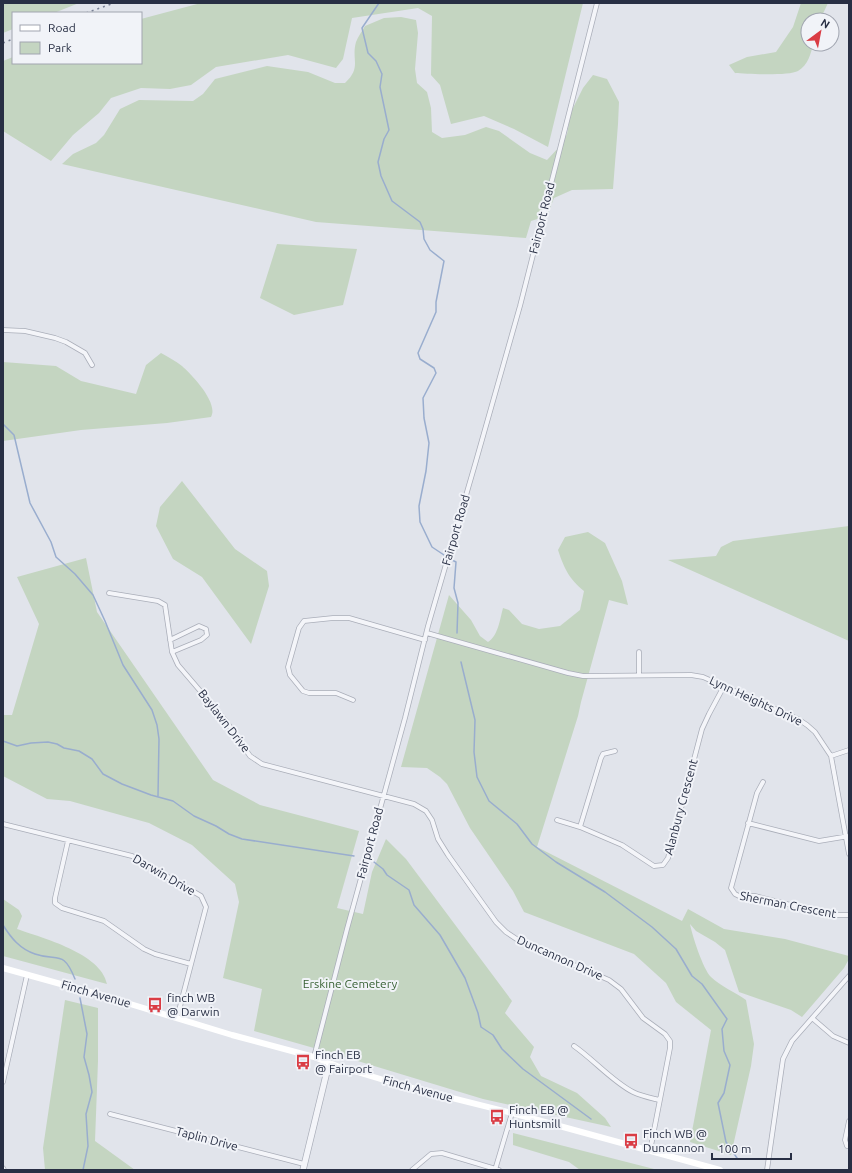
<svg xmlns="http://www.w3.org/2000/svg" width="852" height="1173" font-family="Ubuntu,sans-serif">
  <rect width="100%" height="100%" fill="#e1e4eb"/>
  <!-- green -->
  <path fill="#c4d5c1" d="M3,3H79L54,13H13V29L3,33Z
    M201,3H583L548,147L514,129L484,116L451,124L440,85L431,75L432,16L418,8L352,18L343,59L336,68L288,55L216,67L191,85L170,89L141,88L111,98L99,113L73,135L51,161L3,131V61L13,57V63H141V19Z
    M801,3H828L820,20H808V44H813C811,54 808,65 798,71C789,76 747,74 735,73L729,65L747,57L776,52L793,27Z
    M401,17L416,20L418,33L415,69L417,83L427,92L431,108L432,132L442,138L465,135L486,127L499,131L530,153L547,160L561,145L567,134L571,112L583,88L593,75L607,79L619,102L618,124L613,189L572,190L554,198L547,216L531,221L526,238L316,222L62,164L73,154L96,143L104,135L120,109L139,100L193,101L203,94L215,79L267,66L308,72L335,83H345C362,67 351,60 356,42C358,37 362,31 365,26L384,18Z
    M277,244L357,249L343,305L294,315L260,298Z
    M161,353C168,357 176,361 182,366C192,375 219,403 211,417L167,423L81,430L3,441V362L56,366L81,381L136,394L146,365Z
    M182,481L235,549L267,571L269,586L251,644L202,577L173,559L156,526L160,507Z
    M849,526V641L668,560L716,556L721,547L733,541Z
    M588,532L605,543L622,581L628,605L609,600L581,702L578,716L537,847L682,921L688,909L724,929L785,939L849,956V959L844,968L802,1017L791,1010L739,992L725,950L715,942L696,931L690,924C692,935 703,969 711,977C719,985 736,993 746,1000L754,1044L751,1066L731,1155L690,1142L711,1030L676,1002L666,983L634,954L524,912L513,891L470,828L447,784L440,777L427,768L401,767L449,595L471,620L480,636L488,642C498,636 500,619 503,608L509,610L522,624L539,629L560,626L580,610L584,591C569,579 564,568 558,550L565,537Z
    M86,558L97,612L213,780L260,805L359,831L337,908L363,914L372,872L386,839L406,859L512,1001L505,1013L534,1047L530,1057L541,1076L577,1093L605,1118L611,1127L483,1099L328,1052L254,1031L262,989L223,978L239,902L235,884L192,845L149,823L70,801L47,799L3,776V715H12L39,624L17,577Z
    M3,899L19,910L22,916L17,929C42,938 101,953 107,984L3,956Z
    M65,1000L98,1008V1061L95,1141L135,1170H45L43,1148Z
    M513,1133L658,1170H580L569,1162L513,1145Z"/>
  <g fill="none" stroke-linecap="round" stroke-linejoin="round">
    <!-- stream -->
    <path stroke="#99adce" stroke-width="1.5" d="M379,3L362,28L368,53L376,61L382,74L380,87L389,130L384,139L378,162L381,176L392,201L420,222L423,229L424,239L430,250L444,261L436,302V312L418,353L420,359L434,368L436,373L423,398L424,418L429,443L426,471L419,506L420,522L432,547L444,555
      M3,424L14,435L30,503L51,542L56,557L75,574L93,595L105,621L123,665L152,710L157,725L159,739L158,796
      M452,560L456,562L454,588L458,603L457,633
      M461,662L475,720L474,752L477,777L489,801L517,824L532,844L556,862L605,892L652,927L676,949L692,976L702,984L727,1019L722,1029L724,1051L730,1065L724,1093L718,1103L726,1142L737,1158
      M3,741L17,746L31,743L48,742L57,744L64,748L79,751L92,759L103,774L122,784L151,795L173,801L194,816L216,826L229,834L242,839L354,856
      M374,862L383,869L387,875L409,890L414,905L440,935L465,978L478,1013L481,1027L493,1035L502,1049L523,1069L591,1119
      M3,925C11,938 20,949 35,954C58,962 63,949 75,979
      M80,998L87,1034L84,1057L89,1075L92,1092L86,1114L88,1146L83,1170"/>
    <!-- minor casing -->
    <g stroke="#aaaeb9" stroke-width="5.5">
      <path id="minor" d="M3,330L25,331L55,338L66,342L85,353L92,365
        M109,593L158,601L165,605L172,652L178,665L226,721L250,756L262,764L414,804L426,811L432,820L438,839L448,855L496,922L506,932L521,942L609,980L621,989L643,1018L665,1034L670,1041V1048L650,1151
        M427,633L568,673L583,676L691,675L703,677L798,719L807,725L815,732L831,756L849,854
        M170,640L199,626L206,629L207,635L201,640L172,652
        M639,652V675
        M353,700L336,693H309L303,691L290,675L288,667L299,628L304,621L333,618H349L425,640
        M831,756L849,750
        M763,782L757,793L731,888L735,894L739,896H755L831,915H849
        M557,820L580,827L622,845L654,866L663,865L668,858L702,729L709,714L724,686
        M748,823L819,841L849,836
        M3,824L132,856L201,896L206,907L177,1018
        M580,827L601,758L603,754L615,751
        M68,841L55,898V903L62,908L104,921L144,949L155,954L191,964
        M812,1018L833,1036L849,1043
        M574,1046C593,1059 613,1082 633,1092C641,1096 651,1098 659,1100
        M314,1057L347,929L405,718L428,626L476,461L520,306L597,3
        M3,1082L27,975
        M110,1114L304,1164
        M849,1121L845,1140L847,1146H849
        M3,1168L4,1170
        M412,1170L431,1154L442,1153L499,1170
        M495,1170L512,1113
        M767,1170L783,1059L792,1041L849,976"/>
    </g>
    <!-- tertiary casing -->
    <g stroke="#aaaeb9" stroke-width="7">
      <path id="tertiary" d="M303,1170L329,1063"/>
    </g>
    <!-- minor -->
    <use href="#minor" stroke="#f4f5f9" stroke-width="4"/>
    <!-- tertiary -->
    <use href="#tertiary" stroke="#f4f5f9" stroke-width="5.5"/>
    <!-- secondary -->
    <path stroke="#fff" stroke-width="6" d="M3,968L104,996L232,1035L314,1057L337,1066L404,1086L512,1113L720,1170"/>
    <!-- rail -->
    <path stroke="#798196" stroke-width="1.5" stroke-dasharray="2 4" stroke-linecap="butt" d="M86,13L114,3
      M3,43L13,39"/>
  </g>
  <!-- icons -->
  <defs>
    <g id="bus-bare" transform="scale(1.2)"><path d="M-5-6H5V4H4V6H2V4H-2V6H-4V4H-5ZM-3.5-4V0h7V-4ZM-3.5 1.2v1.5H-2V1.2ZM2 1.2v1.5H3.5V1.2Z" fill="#da3c44" stroke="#f1f3f8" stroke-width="2.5" paint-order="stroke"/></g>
  </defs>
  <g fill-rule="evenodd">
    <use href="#bus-bare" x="155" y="1005"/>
    <use href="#bus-bare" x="303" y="1062"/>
    <use href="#bus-bare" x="497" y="1117"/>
    <use href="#bus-bare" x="631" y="1141"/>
  </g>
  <g text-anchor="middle" stroke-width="4" stroke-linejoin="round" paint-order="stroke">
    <!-- street labels -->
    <g font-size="12" fill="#282f44" stroke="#f1f3f8">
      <text transform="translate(542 218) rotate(-76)" y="4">Fairport Road</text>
      <text transform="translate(456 530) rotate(-74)" y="4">Fairport Road</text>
      <text transform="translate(756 701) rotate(25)" y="4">Lynn Heights Drive</text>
      <text transform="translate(224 721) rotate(52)" y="4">Baylawn Drive</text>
      <text transform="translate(681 807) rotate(-75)" y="4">Alanbury Crescent</text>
      <text transform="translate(370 843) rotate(-75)" y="4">Fairport Road</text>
      <text transform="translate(164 875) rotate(30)" y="4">Darwin Drive</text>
      <text transform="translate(788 905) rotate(11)" y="4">Sherman Crescent</text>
      <text transform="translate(560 958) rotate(24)" y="4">Duncannon Drive</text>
      <text transform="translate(96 994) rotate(16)" y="4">Finch Avenue</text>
      <text transform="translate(418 1089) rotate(15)" y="4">Finch Avenue</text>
      <text transform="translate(207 1139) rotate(15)" y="4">Taplin Drive</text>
    </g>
    <!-- park labels -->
    <g font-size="12" fill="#386134" stroke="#f1f3f8">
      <text x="350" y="988">Erskine Cemetery</text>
    </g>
    <!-- poi labels -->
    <g font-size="12" fill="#282f44" stroke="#f1f3f8" text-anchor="start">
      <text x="167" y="1002">finch WB<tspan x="167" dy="14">@ Darwin</tspan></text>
      <text x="315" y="1059">Finch EB<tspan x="315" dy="14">@ Fairport</tspan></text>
      <text x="509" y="1114">Finch EB @<tspan x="509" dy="14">Huntsmill</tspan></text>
      <text x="643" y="1138">Finch WB @<tspan x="643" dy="14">Duncannon</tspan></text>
    </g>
  </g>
  <!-- border -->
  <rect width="852" height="1173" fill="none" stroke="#282f44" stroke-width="8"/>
  <!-- legend -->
  <rect x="12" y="12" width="130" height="52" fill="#f1f3f8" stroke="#a1a5b0"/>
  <rect x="20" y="25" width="20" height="6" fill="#ffffff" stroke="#a1a5b0"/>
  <text x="48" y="32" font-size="12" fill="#282f44">Road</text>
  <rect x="20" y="42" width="20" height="12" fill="#c4d5c1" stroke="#a1a5b0"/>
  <text x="48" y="52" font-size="12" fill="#282f44">Park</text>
  <!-- north arrow -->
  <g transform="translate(820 32) rotate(32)"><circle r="19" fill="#f1f3f8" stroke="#a1a5b0"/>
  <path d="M0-3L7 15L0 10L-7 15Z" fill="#da3c44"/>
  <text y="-6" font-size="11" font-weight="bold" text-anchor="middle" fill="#282f44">N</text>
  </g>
  <!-- scale -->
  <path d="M712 1153v6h79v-6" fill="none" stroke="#282f44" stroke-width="2"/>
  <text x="718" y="1153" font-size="12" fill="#282f44" stroke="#f1f3f8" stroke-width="3" paint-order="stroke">100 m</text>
</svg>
